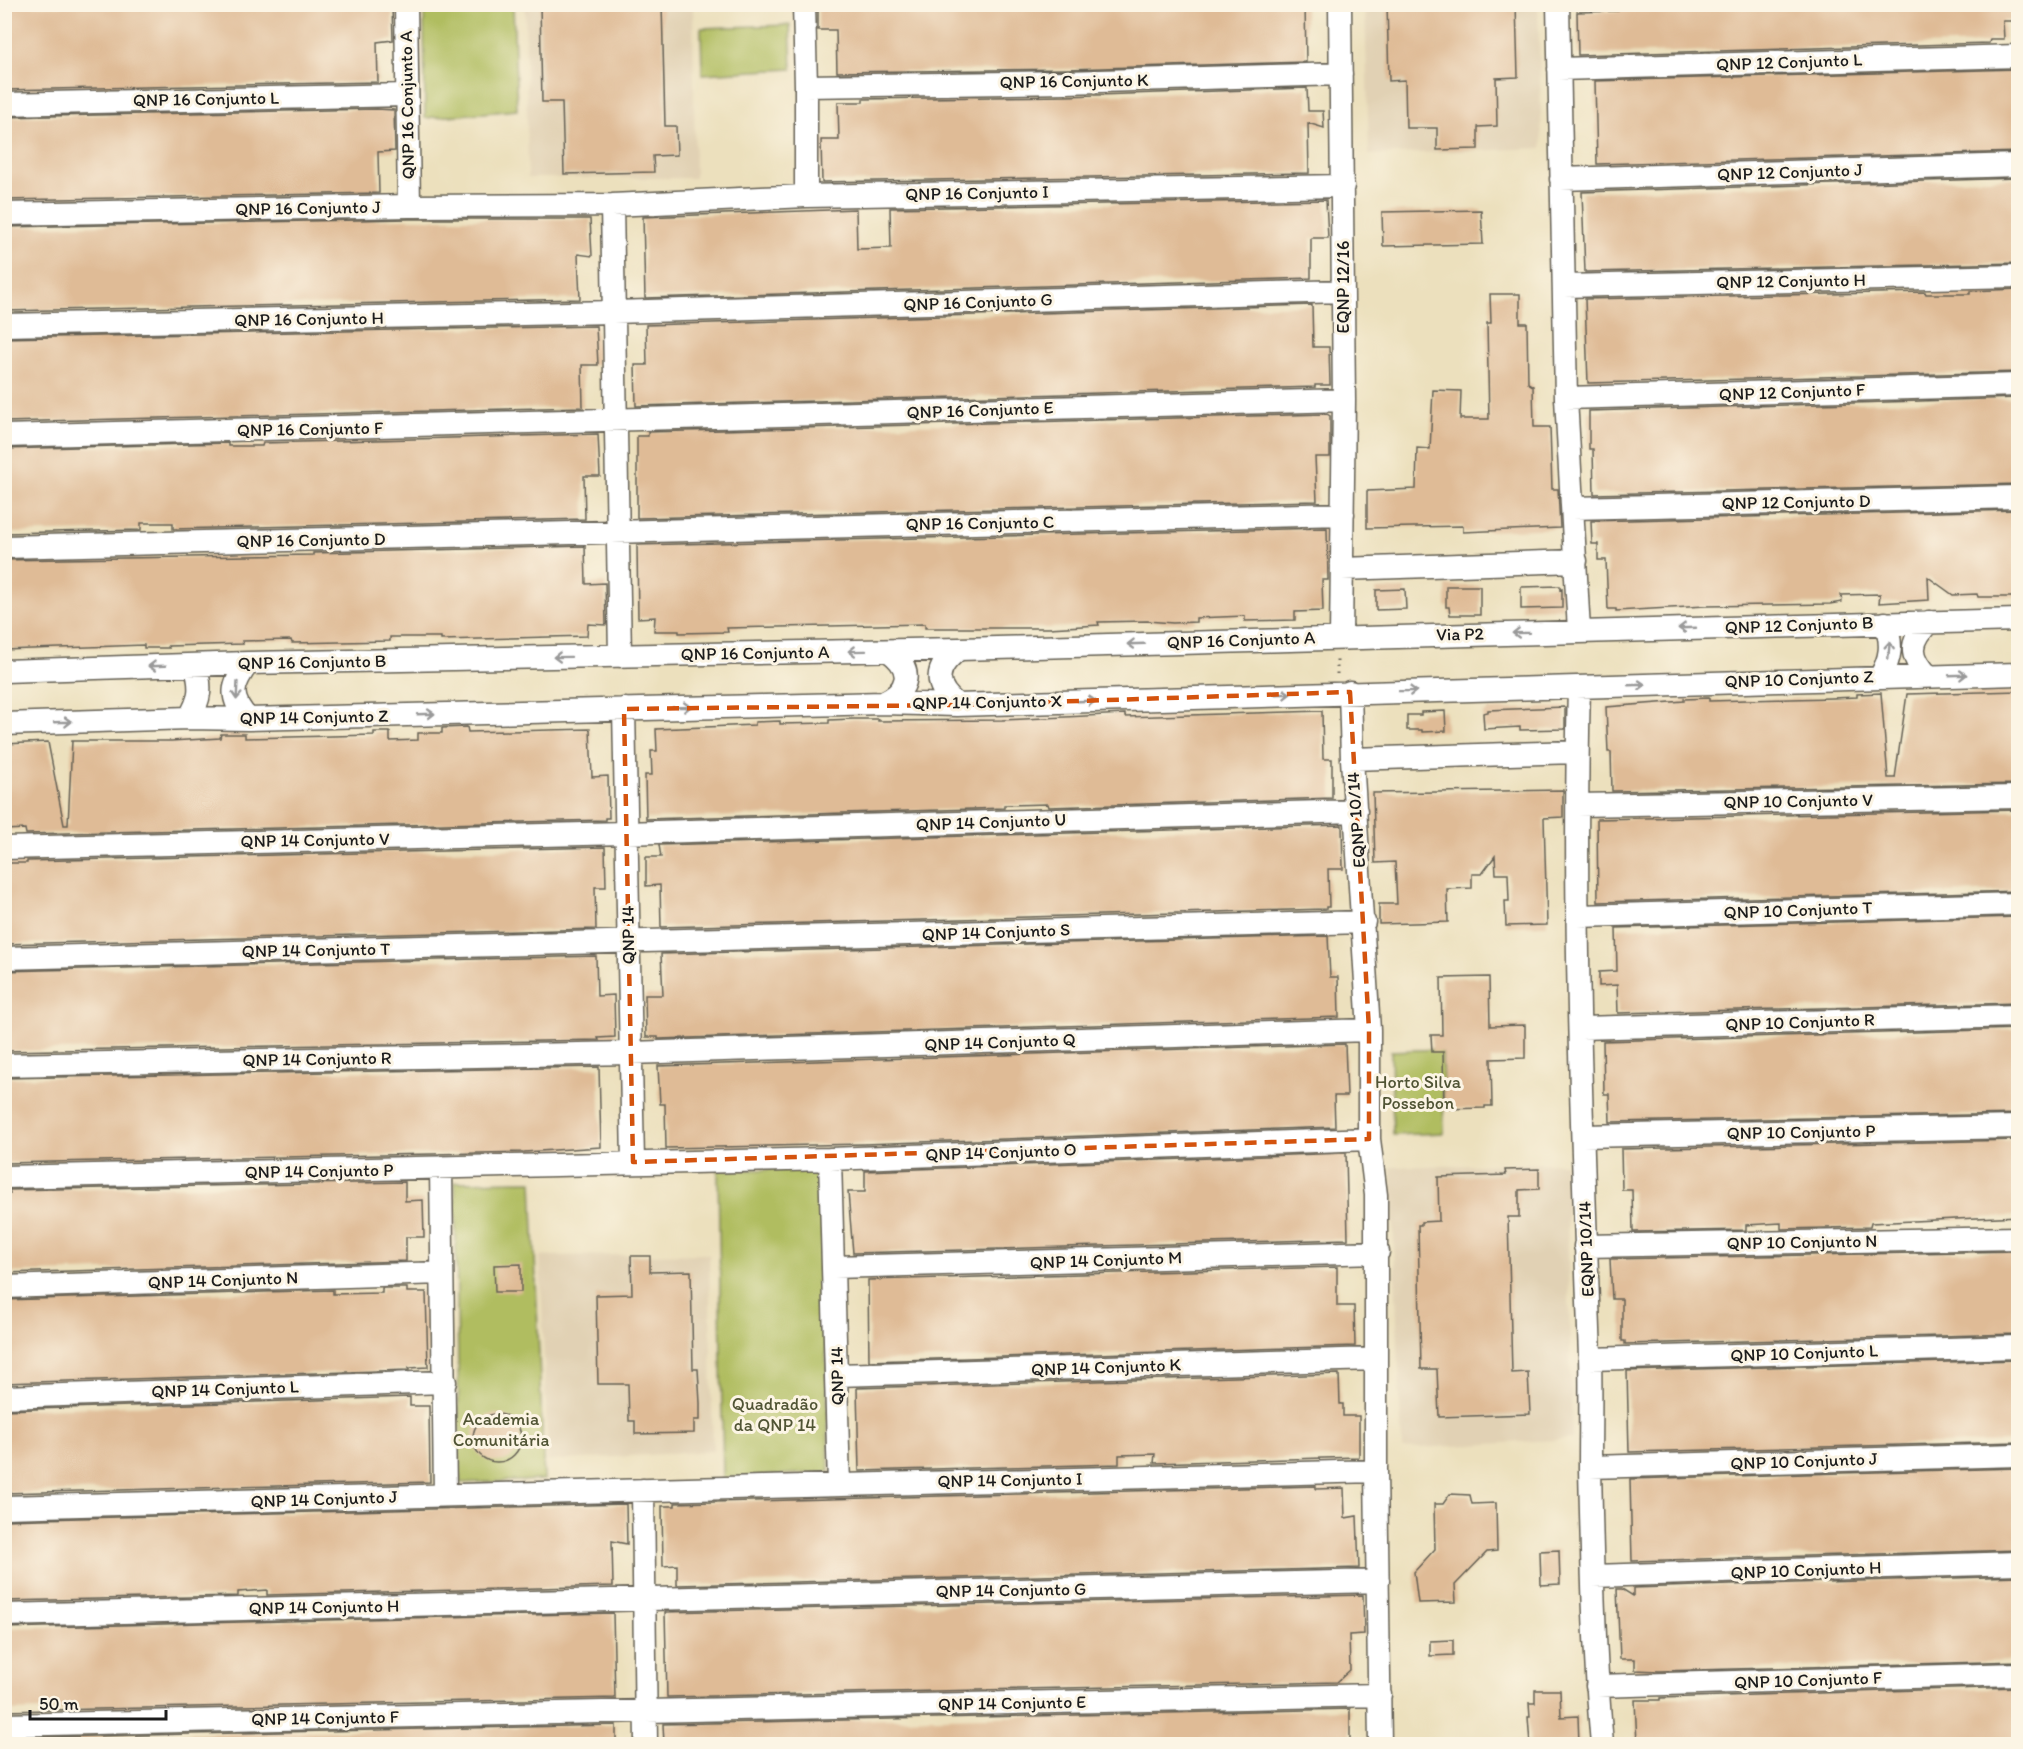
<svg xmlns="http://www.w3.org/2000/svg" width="2023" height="1749" font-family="Itim,sans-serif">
  <rect width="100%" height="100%" fill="#fcf5e5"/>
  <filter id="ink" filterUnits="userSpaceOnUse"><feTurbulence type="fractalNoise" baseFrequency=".0167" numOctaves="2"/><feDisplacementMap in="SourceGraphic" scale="12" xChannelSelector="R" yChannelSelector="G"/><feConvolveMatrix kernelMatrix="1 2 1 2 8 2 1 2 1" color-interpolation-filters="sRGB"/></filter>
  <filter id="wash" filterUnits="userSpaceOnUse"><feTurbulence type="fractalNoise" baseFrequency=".008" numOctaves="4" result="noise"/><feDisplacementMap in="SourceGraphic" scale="24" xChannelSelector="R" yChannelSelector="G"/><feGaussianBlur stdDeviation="1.35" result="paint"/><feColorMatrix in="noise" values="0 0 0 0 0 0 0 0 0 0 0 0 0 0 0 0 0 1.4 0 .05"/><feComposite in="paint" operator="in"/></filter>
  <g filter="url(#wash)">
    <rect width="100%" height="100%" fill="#ece0bd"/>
    <!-- built -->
    <path fill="#e1d1b4" d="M525,5H693L695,178H528Z
      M1365,5H1538L1542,148L1369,155Z
      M1566,1163L1572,1439L1402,1449L1391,1167Z
      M709,1254L713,1451L548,1461L540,1256Z"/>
    <!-- green -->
    <path fill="#b0bd60" stroke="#666c3e" stroke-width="1.5" d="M424,5H513L517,110L425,118Z
      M790,25L792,69L702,74L701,28Z
      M1442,1049L1444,1133L1393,1135L1391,1051Z
      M822,1169L829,1472L723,1478L718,1170Z
      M532,1181L544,1480L460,1483L455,1182Z"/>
    <g id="blocks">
      <!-- building -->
      <path fill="#dfbb96" d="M79,4H103V8L152,7V4H382V7L392,6L393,40L377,42L378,82L4,90V6H79Z
        M540,4H662L665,126H676L677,155L653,156L654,172L564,174L562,102H542Z
        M818,4H1305L1306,62L1066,69L837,72L836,30H818Z
        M1387,4H1516L1518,77L1496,78L1497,126L1478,127V149L1437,150V128H1406L1405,80L1389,81Z
        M1618,4H2019V21H2003L2004,39H1990L1989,43L1578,55L1577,12L1618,11Z
        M2019,69V152L1597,164L1595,81Z
        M1307,88L1308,111H1323L1324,128L1308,123L1309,173L822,182L821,140H839L838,102H863V99L1066,96Z
        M377,109L394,110L395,151L378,152L379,193L4,200V117Z
        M2019,178V263L1585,272L1582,192Z
        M1326,200L1328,238H1311V278L645,298L643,217L856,209L857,249L891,248L890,208Z
        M1481,210L1483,244L1383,246L1382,212Z
        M409,219H590L592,256L578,254L580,299L4,311V227Z
        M2019,289V372L1588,383L1585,299L1925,292L1926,294H1970V291Z
        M1490,294H1520V323H1527L1528,383L1533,386L1534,427H1550L1552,489H1558L1560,528L1463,532V526L1367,528V491L1416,489L1417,448L1430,449L1433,390L1461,391L1460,419H1489L1487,323H1491Z
        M1312,305L1313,347H1329L1330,385H1315V387L636,406L635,365H647L646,325Z
        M596,326L598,365H582L583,407L4,422V338Z
        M2019,398V484L1594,494L1593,449H1589V411Z
        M1327,414L1330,416V457H1315L1317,501L637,518V436H648V432Z
        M598,434L600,476H584L585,519L173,529V523H141V530L4,533V449L228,443V446H262L263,443Z
        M2019,510V597H1978L1977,594L1953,595L1928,577L1929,600L1879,603L1880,594L1841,595L1842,602L1830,604L1706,606L1616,611V609H1608L1606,560H1598V544H1592L1591,521Z
        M1327,528L1328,580H1322L1323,611L1295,612V620L1245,621V616L1196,618V622L1173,623L1147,621L1098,622L1099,625L1049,628H925V624L727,628L728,632L679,633V631H654L655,617L638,618L637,545Z
        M585,546L586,584L605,583L606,625L588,624L587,636L441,640V637H390V641L292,643L291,640L242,641L243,644L168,646L169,648H144V645L4,650V560L313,555V553Z
        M1446,586H1480V615H1450L1449,607H1446Z
        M1560,586V590L1562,589V608L1521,609V587Z
        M1405,589L1406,609L1376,610V590Z
        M2019,691V784L1612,791L1611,752H1608L1606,707L1684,701V699L1709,698V701L1832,698L1857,697V694L1881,693L1888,778H1895L1907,694Z
        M1565,707V729L1520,730V727L1484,729L1483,713L1488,712V710Z
        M1322,711L1323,759H1332V798L1049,807L1048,804L1004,805V808L646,819L645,775H652L651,751H657L656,729L755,725V722L780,721V724L829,723V720L853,719H878V721L1002,720L1125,714V717Z
        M1445,711L1446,731L1422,732V730H1407V715H1421V712Z
        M467,727L468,732L590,729L592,777L608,776L609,818H605V820L26,834L25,829L4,830V744L48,742L64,825H68L72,741H171L220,738L221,734H245V738L374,735V732H390V741L418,740V733H442V728Z
        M1563,790V817L1544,818L1547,925L1506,926L1505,901H1509L1508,874H1496L1495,856L1482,874H1472V888L1447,889L1448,922L1379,924V904H1397L1395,862L1375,863L1373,793Z
        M2019,810V891L1598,902L1597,819Z
        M1342,825L1343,869H1328L1329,907H1326V909L661,927L660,885L646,886V857H661L659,845Z
        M605,847L606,887H595L596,929L4,944V863H27V861Z
        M2019,917V1003L1618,1013L1617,985L1599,986V972L1617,971L1616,928Z
        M1328,936L1330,977H1338L1339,1017L658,1039V1037H646L645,995H663L661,954Z
        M596,956L597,996L614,995L615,1037L598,1038L599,1040L4,1051V971Z
        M1489,977L1490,1026L1525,1025V1058L1491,1059L1492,1106H1485V1108L1444,1109L1443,1052H1432L1431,1035H1442L1441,978Z
        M2019,1029V1114L1610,1122L1609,1094H1604L1603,1041Z
        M1345,1044L1347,1096H1334L1335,1127L864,1144L666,1148L665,1104H660L658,1066Z
        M599,1067L601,1147L524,1152L4,1163V1078Z
        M2019,1140V1216L1871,1223L1870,1227L1781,1229V1223L1746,1225V1230L1633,1232L1632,1190H1622L1621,1149Z
        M1346,1153L1348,1239L853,1253L848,1192H865V1171Z
        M1539,1169V1189L1519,1190V1217H1508L1512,1373L1528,1372L1530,1414L1439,1417L1437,1369H1421L1418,1225H1421V1222L1439,1221L1438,1177L1506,1175L1505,1170Z
        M405,1182V1201L423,1200L424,1237H406V1261L4,1273V1193H10L9,1190Z
        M2019,1251V1334L1625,1344V1341H1622V1299H1612L1610,1259Z
        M631,1256H650V1272L691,1271L693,1369H698L700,1403V1420H694V1433L635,1434V1421H629L628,1384H598L596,1295L632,1294Z
        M521,1264V1292H495L494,1265Z
        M1337,1267V1306H1354L1355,1346L869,1361L868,1280Z
        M382,1288H407V1292H426L428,1367L409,1368V1370L4,1383V1300L333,1290V1294L382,1293Z
        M2019,1360V1442L1629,1452L1627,1371Z
        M1339,1374L1340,1404H1343V1416H1359V1457L1154,1463L1155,1454L1119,1455V1464L859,1471L857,1388Z
        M410,1397V1406H429L430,1482L4,1493V1410Z
        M473 1438a24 24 0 1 1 48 0a24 24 0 1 1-48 0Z
        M2019,1468V1550L1632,1561L1630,1479Z
        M1316,1486V1489L1344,1488L1345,1518L1357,1516L1359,1568L677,1585V1565L663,1566L662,1506H675V1503Z
        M1450,1494L1470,1495L1472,1504L1496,1503L1497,1551L1487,1552L1455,1585L1456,1602L1418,1603L1414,1572L1435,1549L1434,1504H1443Z
        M626,1504L627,1544L612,1541L613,1586L267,1595V1590L238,1592V1596L4,1601V1520Z
        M1559,1550L1560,1584L1541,1585L1540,1551Z
        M2019,1576V1661L1659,1671L1635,1670V1659H1620L1617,1589H1622L1633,1596V1588Z
        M1363,1595L1364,1634L1349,1635L1350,1670L1337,1682L667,1697L665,1612Z
        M613,1613L615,1698L4,1711V1628Z
        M1453,1640V1655L1430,1656V1641Z
        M2019,1687V1744H1637L1635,1700H1660V1698Z
        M1535,1690H1560L1561,1717L1578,1716L1579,1744H1530L1528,1717H1530L1529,1703H1535Z
        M1350,1709V1744H664L663,1724Z
        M616,1725V1744H4V1738Z"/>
    </g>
  </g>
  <g filter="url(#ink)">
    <use href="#blocks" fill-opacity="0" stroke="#656154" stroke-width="1.5"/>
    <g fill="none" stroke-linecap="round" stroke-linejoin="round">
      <!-- minor casing -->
      <g stroke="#656154" stroke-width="25">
        <path id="minor" d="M406,4L409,206
          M804,4L806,86V196
          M1340,4L1344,400L1341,637
          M1558,4L1566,398L1579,631
          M1559,69L2018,56
          M806,86L1066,82L1341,74
          M4,104L407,95
          M1561,179L2018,165
          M612,205L620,656
          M4,214L409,206L612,205L806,196L1343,186
          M1564,286L2018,276
          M4,325L613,312L1343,291
          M1566,398L2018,385
          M4,436L1344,400
          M1573,508L2018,497
          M4,547L1343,514
          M1342,569L1576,561
          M4,671L248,663L959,649L2018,620
          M1928,676C1909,656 1909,642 1929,622
          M1880,677C1891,659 1893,643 1885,623
          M1579,687C1573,910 1582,1134 1590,1357C1591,1394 1590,1431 1590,1468C1592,1560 1594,1653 1602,1744
          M1350,692L1352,759L1369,1030V1139L1376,1195V1471L1380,1744
          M883,703C910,690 914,669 889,651
          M957,705C933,685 934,668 959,649
          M624,709L633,1162
          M189,718C201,699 202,686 195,665
          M248,719C228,697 232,685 248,663
          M4,724L189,718L248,719L883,703L957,705L2018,674
          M1352,759L1577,752
          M1578,805L2018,797
          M4,848L625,833L1356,811
          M1578,916L2018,904
          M4,958L1364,922
          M1581,1028L2018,1016
          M4,1065L630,1053L1369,1030
          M1583,1136L2018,1127
          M830,1159L839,1485
          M441,1168L445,1495
          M4,1177L830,1159L1369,1139
          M1585,1246L2018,1238
          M834,1267L1378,1252
          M4,1287L442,1273
          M1590,1359L2018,1347
          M837,1375L1376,1359
          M4,1397L445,1382
          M1590,1467L2018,1455
          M643,1490L646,1744
          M4,1507L1376,1471
          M1593,1576L2018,1563
          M4,1615L1378,1581
          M1597,1686L2018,1674
          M4,1725L1380,1695"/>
      </g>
      <!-- path -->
      <path stroke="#656154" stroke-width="3" stroke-dasharray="1.5 4.5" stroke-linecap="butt" d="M1337,674V659"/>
      <!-- minor -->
      <use href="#minor" stroke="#fff" stroke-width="22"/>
    </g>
    <!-- one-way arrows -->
    <defs><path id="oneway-shaft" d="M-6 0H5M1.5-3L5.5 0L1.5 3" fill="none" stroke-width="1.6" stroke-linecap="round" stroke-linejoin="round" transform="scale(1.5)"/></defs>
    <g stroke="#999">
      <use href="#oneway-shaft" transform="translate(1687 628) rotate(178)"/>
      <use href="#oneway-shaft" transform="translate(1521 633) rotate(179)"/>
      <use href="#oneway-shaft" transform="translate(1136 644) rotate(178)"/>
      <use href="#oneway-shaft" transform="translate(1889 650) rotate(-85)"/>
      <use href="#oneway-shaft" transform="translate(857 651) rotate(179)"/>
      <use href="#oneway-shaft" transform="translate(562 657) rotate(179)"/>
      <use href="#oneway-shaft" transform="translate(157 666) rotate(178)"/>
      <use href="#oneway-shaft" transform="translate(1958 675) rotate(-2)"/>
      <use href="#oneway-shaft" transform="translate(1637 685) rotate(-2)"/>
      <use href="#oneway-shaft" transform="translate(237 691) rotate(93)"/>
      <use href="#oneway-shaft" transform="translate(1408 691) rotate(-1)"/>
      <use href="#oneway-shaft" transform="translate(1282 694) rotate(-2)"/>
      <use href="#oneway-shaft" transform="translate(1087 701) rotate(-2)"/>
      <use href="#oneway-shaft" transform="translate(682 707) rotate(-1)"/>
      <use href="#oneway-shaft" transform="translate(426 714) rotate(-2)"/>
      <use href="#oneway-shaft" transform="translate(63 722) rotate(-2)"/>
    </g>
  </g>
  <!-- marked area -->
  <path fill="none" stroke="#d4530e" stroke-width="4.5" stroke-dasharray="12 8" stroke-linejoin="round" d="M1350,692L1369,1030V1139L633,1162L624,709L957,705Z"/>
  <g text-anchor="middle" stroke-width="6" stroke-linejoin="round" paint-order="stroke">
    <!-- street labels -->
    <g font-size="18" fill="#1c1c1c" stroke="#fcf5e5">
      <text transform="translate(1789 62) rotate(-2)" y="6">QNP 12 Conjunto L</text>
      <text transform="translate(1074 81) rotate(-1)" y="6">QNP 16 Conjunto K</text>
      <text transform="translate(206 99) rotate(-1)" y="6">QNP 16 Conjunto L</text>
      <text transform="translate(407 105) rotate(-91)" y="6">QNP 16 Conjunto A</text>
      <text transform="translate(1790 172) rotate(-2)" y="6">QNP 12 Conjunto J</text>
      <text transform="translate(977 193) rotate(-1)" y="6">QNP 16 Conjunto I</text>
      <text transform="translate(308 208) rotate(-1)" y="6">QNP 16 Conjunto J</text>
      <text transform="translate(1791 281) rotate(-1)" y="6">QNP 12 Conjunto H</text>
      <text transform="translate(1343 287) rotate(-90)" y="6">EQNP 12/16</text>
      <text transform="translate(978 302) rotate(-2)" y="6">QNP 16 Conjunto G</text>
      <text transform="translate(309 319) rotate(-1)" y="6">QNP 16 Conjunto H</text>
      <text transform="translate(1792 392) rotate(-2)" y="6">QNP 12 Conjunto F</text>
      <text transform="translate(980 410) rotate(-2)" y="6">QNP 16 Conjunto E</text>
      <text transform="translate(310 429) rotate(-1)" y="6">QNP 16 Conjunto F</text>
      <text transform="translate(1796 502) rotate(-1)" y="6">QNP 12 Conjunto D</text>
      <text transform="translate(980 523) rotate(-1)" y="6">QNP 16 Conjunto C</text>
      <text transform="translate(311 540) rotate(-1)" y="6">QNP 16 Conjunto D</text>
      <text transform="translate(1799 625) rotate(-2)" y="6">QNP 12 Conjunto B</text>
      <text transform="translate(1460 634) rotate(-1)" y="6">Via P2</text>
      <text transform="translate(1241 640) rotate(-2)" y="6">QNP 16 Conjunto A</text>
      <text transform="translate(755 653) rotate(-1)" y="6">QNP 16 Conjunto A</text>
      <text transform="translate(312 662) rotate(-1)" y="6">QNP 16 Conjunto B</text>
      <text transform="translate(1799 679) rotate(-2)" y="6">QNP 10 Conjunto Z</text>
      <text transform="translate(987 702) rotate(-1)" y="6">QNP 14 Conjunto X</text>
      <text transform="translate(314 717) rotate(-1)" y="6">QNP 14 Conjunto Z</text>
      <text transform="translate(1798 801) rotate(-1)" y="6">QNP 10 Conjunto V</text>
      <text transform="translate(1356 820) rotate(-94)" y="6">EQNP 10/14</text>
      <text transform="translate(991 822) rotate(-2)" y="6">QNP 14 Conjunto U</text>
      <text transform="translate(315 840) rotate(-1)" y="6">QNP 14 Conjunto V</text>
      <text transform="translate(1798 910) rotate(-2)" y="6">QNP 10 Conjunto T</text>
      <text transform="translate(996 932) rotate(-2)" y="6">QNP 14 Conjunto S</text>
      <text transform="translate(628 935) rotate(-91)" y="6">QNP 14</text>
      <text transform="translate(316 950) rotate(-1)" y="6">QNP 14 Conjunto T</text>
      <text transform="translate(1800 1022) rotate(-2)" y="6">QNP 10 Conjunto R</text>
      <text transform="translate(1000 1042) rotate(-2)" y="6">QNP 14 Conjunto Q</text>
      <text transform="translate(317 1059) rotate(-1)" y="6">QNP 14 Conjunto R</text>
      <text transform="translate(1801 1132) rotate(-1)" y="6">QNP 10 Conjunto P</text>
      <text transform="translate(1001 1152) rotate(-2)" y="6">QNP 14 Conjunto O</text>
      <text transform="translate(319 1171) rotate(-1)" y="6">QNP 14 Conjunto P</text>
      <text transform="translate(1802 1242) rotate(-1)" y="6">QNP 10 Conjunto N</text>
      <text transform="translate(1586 1249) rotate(-92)" y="6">EQNP 10/14</text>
      <text transform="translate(1106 1260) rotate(-2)" y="6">QNP 14 Conjunto M</text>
      <text transform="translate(223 1280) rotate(-2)" y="6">QNP 14 Conjunto N</text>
      <text transform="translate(1804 1353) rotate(-2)" y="6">QNP 10 Conjunto L</text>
      <text transform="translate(1106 1367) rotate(-2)" y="6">QNP 14 Conjunto K</text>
      <text transform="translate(837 1376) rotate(-91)" y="6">QNP 14</text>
      <text transform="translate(225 1389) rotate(-2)" y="6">QNP 14 Conjunto L</text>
      <text transform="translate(1804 1461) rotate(-2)" y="6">QNP 10 Conjunto J</text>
      <text transform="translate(1010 1480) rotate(-1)" y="6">QNP 14 Conjunto I</text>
      <text transform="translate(324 1499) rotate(-2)" y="6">QNP 14 Conjunto J</text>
      <text transform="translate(1806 1570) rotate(-2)" y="6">QNP 10 Conjunto H</text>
      <text transform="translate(1011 1590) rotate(-1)" y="6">QNP 14 Conjunto G</text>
      <text transform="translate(324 1607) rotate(-1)" y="6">QNP 14 Conjunto H</text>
      <text transform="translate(1808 1680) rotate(-2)" y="6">QNP 10 Conjunto F</text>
      <text transform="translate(1012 1703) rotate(-1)" y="6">QNP 14 Conjunto E</text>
      <text transform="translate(325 1718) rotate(-1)" y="6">QNP 14 Conjunto F</text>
    </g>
    <!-- park labels -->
    <g font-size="18" fill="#505434" stroke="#fcf5e5">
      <text x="1418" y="1088">Horto Silva<tspan x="1418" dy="21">Possebon</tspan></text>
      <text x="775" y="1410">Quadradão<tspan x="775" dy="21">da QNP 14</tspan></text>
      <text x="501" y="1425">Academia<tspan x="501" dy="21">Comunitária</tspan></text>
    </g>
  </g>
  <!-- margin -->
  <rect width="2023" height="1749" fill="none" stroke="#fcf5e5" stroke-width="24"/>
  <!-- scale -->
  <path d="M30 1710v9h136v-9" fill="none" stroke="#1c1c1c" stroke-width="3"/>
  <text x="39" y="1710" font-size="18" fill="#1c1c1c" stroke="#fcf5e5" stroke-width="4.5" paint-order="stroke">50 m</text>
</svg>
